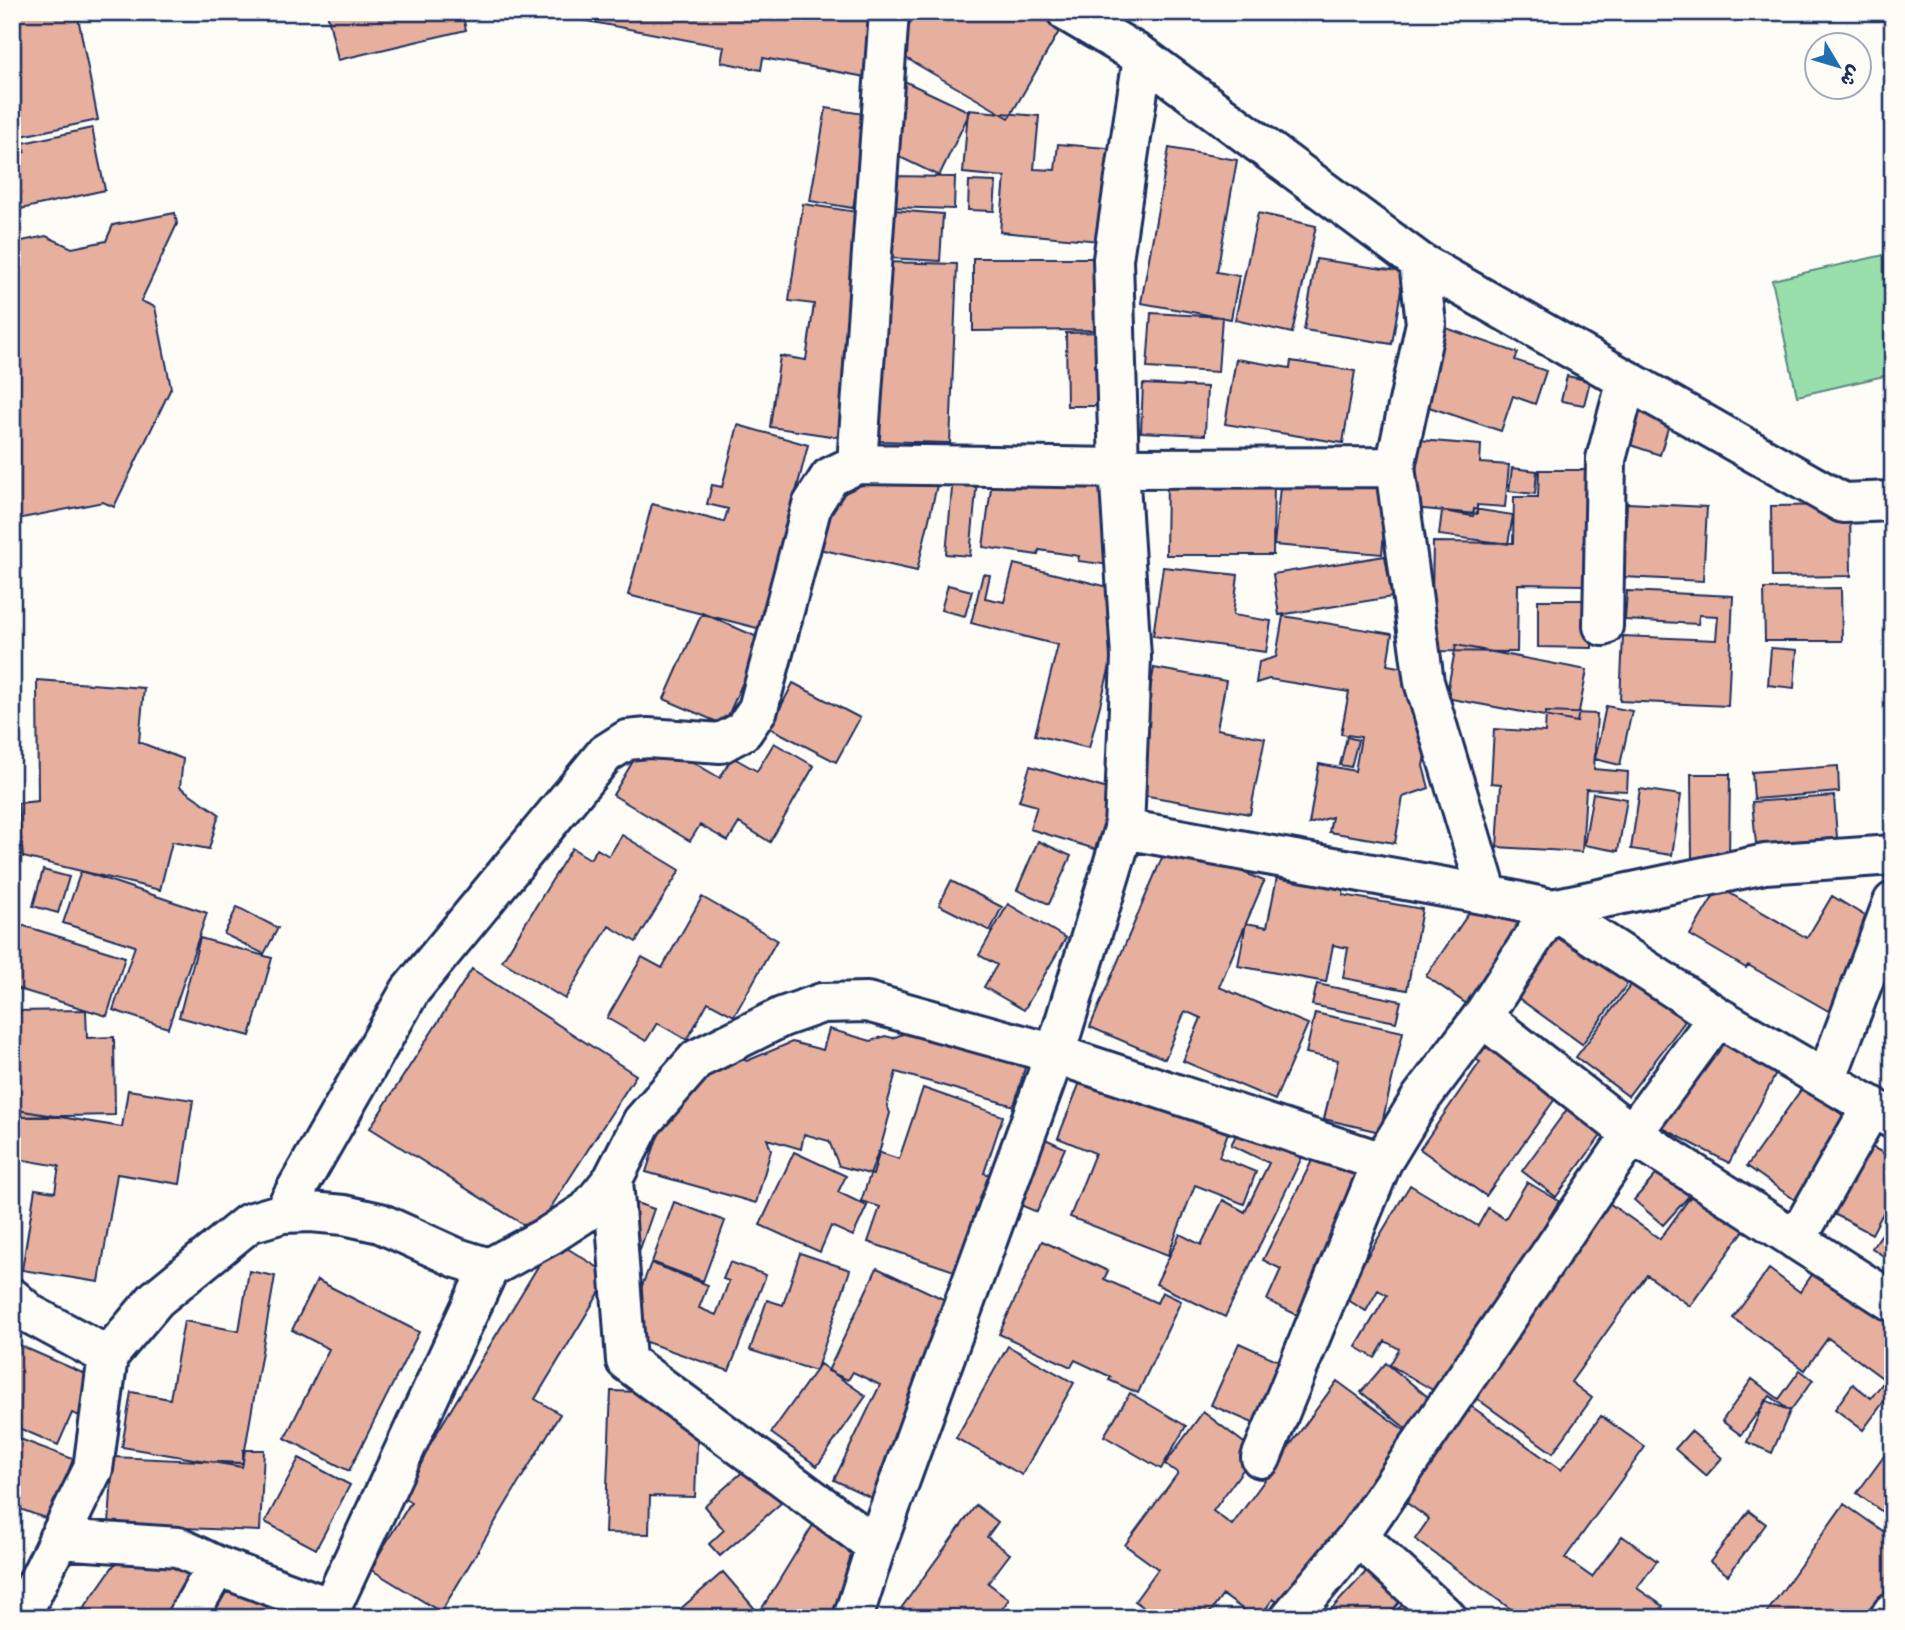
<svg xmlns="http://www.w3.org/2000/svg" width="1905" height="1630" font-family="'Playpen Sans','Playpen Sans Arabic',sans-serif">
  <rect width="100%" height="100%" fill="#fdfcf7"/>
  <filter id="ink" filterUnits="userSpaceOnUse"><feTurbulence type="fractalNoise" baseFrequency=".0143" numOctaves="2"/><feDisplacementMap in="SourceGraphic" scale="14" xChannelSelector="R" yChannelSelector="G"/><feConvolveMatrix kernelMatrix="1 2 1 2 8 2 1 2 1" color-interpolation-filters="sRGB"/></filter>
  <g filter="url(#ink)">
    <!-- green -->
    <path fill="#99dfab" stroke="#5a8784" stroke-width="2" d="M1893,253V374L1797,396L1772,280Z"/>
    <!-- building -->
    <path fill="#e7b09e" stroke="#1b2f5e" stroke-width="2" d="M12,12H77L98,120L12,138Z
      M327,12H462L466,30L338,60Z
      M572,12H884L871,78L763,58L761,70L721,62L724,47L571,18Z
      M917,12H1033L1061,28L1009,118L894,51Z
      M902,80L970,112L939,176L883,149Z
      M826,108L870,115L853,208L810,201Z
      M968,110L1039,116L1034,169L1055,170L1058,144L1119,149L1111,242L1000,232L1005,177L963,173Z
      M92,128L105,190L12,211V155L25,152L23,143Z
      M1169,148L1237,160L1217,272L1239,276L1231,319L1141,303Z
      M890,176L955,177L954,209L889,207Z
      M969,181L996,182L994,211L968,210Z
      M803,204L871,214L838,437L770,427L780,356L806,360L814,304L789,301Z
      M893,210L943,214L940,261L890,258Z
      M175,213L177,224L141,301L155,307L171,388L114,507L103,502L12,520V243L46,236L72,248L106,241L113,225Z
      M1258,213L1316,226L1292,333L1235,320Z
      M973,258H1096V330L973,331Z
      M1316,259L1404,272L1392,344L1304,330Z
      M884,262L957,264L950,443L877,441Z
      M1151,313L1222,317L1218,372L1147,368Z
      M1446,328L1518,353L1515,360L1546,371L1535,404L1513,396L1501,431L1420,404Z
      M1103,332V406H1067L1066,333Z
      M1236,359L1290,368L1291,361L1355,371L1343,443L1225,424Z
      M1567,376L1590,381L1584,405L1561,401Z
      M1143,384L1207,387L1205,435L1141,432Z
      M1624,404L1671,418L1660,455L1613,439Z
      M738,425L808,445L761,629L628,595L652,504L724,522L728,509L707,504L712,485L722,487Z
      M1419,440L1481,445L1480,463L1509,465L1505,507L1477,505V514L1413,508Z
      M1033,456L1125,469L1110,565L1078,561L1079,556L1039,550L1038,555L983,547L992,481L1029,486Z
      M821,460L937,485L917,571L801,545Z
      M1282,468L1389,477L1382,554L1274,545Z
      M1512,468L1537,471L1535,494L1509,491Z
      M1539,470H1587L1585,585L1518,584L1517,652L1431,651L1433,542L1513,543L1514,497H1538Z
      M953,478L977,480L970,556L946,554Z
      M1167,481H1274L1273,555H1166Z
      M1627,503L1707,507L1703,581L1623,577Z
      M1850,505L1851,576L1772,577L1771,506Z
      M1474,509L1513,515L1508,544L1439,535L1442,511L1473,516Z
      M1385,556L1392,597L1279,615L1273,574Z
      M1014,564L1129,592L1089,748L1035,735L1058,645L971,623L983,574L990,575L985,598L1004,602Z
      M1163,567L1238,575L1233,615L1271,621L1266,652L1153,636Z
      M948,585L972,591L965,616L941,610Z
      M1841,588L1842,641H1765L1764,589Z
      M1627,591L1733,596L1728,706L1620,701L1623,636L1716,640L1718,616L1699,615L1698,624L1625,620Z
      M1538,600H1592V648L1538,647Z
      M702,613L762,639L724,725L664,699Z
      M1283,616L1392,634L1387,665L1410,669L1429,733L1423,766L1429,788L1403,797L1395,843L1329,832L1332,817L1309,824L1319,764L1355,771L1361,737L1341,734L1349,692L1269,679L1256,683L1259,662L1276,657Z
      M1456,645L1587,670L1577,722L1446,698Z
      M1771,648L1797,650L1794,688L1768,685Z
      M1154,668L1226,681L1217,729L1265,738L1250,814L1131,793Z
      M37,680L144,688L139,742L183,759L180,787L219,814L209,849L172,842L160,890L23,857L18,803L38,801Z
      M793,683L860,718L836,762L770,728Z
      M1606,706L1632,711L1620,765L1595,759Z
      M1546,712L1597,714L1594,769L1628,772L1627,791L1586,789L1582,852L1497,847L1501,784L1491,783L1494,729L1545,732Z
      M648,736L720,778L732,757L757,771L774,743L814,766L770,842L739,823L728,841L700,825L690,841L613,795Z
      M1347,737L1358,740L1351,767L1340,765Z
      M1030,766L1114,791L1095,849L1030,829L1037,806L1019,801Z
      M1838,766L1839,792L1754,799L1752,772Z
      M1691,774H1730L1729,858H1692Z
      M1640,789L1681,795L1672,855L1631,849Z
      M1593,793L1627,799L1618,851L1584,845Z
      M1834,796L1837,838L1756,844L1752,802Z
      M622,835L680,870L636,942L609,926L565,999L502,961L572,848L590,859L597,849L609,856Z
      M1038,841L1071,856L1049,904L1017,890Z
      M1169,841L1264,881L1219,987L1308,1024L1275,1100L1183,1061L1201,1018L1185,1011L1165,1059L1090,1027Z
      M43,870L69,877L58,913L33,906Z
      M81,871L207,913L168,1028L113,1010L135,946L63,923Z
      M1277,877L1344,889L1343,895L1422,909L1407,990L1343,978L1348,948L1333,945L1326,982L1238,966L1246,923L1267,927Z
      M951,881L1002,907L990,931L939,905Z
      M1719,887L1807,938L1832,896L1870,919L1853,949L1865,956L1832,1013L1748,965L1746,968L1690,935Z
      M1486,888L1531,920L1470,1006L1426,976Z
      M702,897L777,940L734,1016L708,1002L687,1040L657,1023L646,1041L607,1018L642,957L662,968Z
      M1008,904L1066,938L1024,1010L984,987L997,965L979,955Z
      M237,907L278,928L264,954L224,934Z
      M21,925L125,957L107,1016L12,987V955Z
      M1560,932L1628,983L1582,1044L1514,995Z
      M200,938L272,958L250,1036L179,1017Z
      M472,969L636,1075L535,1232L370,1128Z
      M1634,981L1686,1020L1628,1096L1576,1057Z
      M1317,984L1401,1001L1396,1022L1312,1005Z
      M1464,1006L1569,1079L1486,1196L1420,1149L1480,1062L1443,1036Z
      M86,1010L87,1038L114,1037L115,1115L13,1117L12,1011Z
      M1315,1013L1403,1032L1380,1132L1324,1119L1338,1060L1306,1053Z
      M927,1024L1030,1050L1014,1106L896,1072L887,1105L890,1113L873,1175L839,1166L829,1141L804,1134L801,1149L767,1139L771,1150L756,1203L646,1172L675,1083L737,1057L747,1061L792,1042L823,1050L829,1029L871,1041L885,1036L893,1038Z
      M1704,1031L1778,1070L1729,1163L1655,1124Z
      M1086,1067L1232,1122L1219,1157L1256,1172L1244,1204L1195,1185L1168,1255L1070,1217L1095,1153L1058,1138Z
      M1803,1087L1851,1121L1795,1200L1747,1166Z
      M923,1088L1003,1116L984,1173L1008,1181L975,1278L868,1242L880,1207L861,1201L878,1152L899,1159Z
      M128,1090L193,1100L180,1184L117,1174L99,1282L22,1270L35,1189L55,1192L59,1166L12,1158L17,1110L122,1127Z
      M1573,1101L1608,1126L1556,1197L1522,1171Z
      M1242,1123L1304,1153L1225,1317L1156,1284L1180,1234L1201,1245L1223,1200L1245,1212L1269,1163L1231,1145Z
      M1326,1132L1387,1162L1309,1321L1267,1300L1281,1269L1263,1260Z
      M1032,1133L1065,1148L1037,1212L1004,1198Z
      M1870,1146L1893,1158V1194L1872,1234L1834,1214Z
      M794,1152L846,1176L838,1192L867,1206L853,1236L831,1226L820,1252L760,1225Z
      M1668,1161L1698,1186L1663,1225L1634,1200Z
      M1527,1182L1559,1201L1443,1396L1390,1365L1399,1349L1385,1341L1375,1358L1356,1347L1387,1295L1378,1290L1366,1311L1343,1297L1410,1185L1478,1226L1488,1208L1505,1219Z
      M1701,1182L1752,1219L1690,1306L1647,1275L1571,1382L1592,1398L1553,1453L1469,1393L1606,1201L1660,1239Z
      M624,1199L654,1209L638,1255Z
      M674,1202L725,1221L703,1281L652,1262Z
      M1889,1224L1893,1227V1263L1872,1248Z
      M554,1240L610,1275L535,1399L560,1414L441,1612L370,1569L411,1502L399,1495Z
      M1042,1241L1108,1271L1104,1279L1157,1303L1162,1292L1181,1301L1138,1393L1109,1380L1111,1377L1075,1360L1071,1367L999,1334Z
      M800,1253L850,1270L816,1371L750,1350L767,1300L783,1305Z
      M730,1262L766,1275L729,1371L623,1334L651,1263L708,1285L699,1308L716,1315L729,1281L723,1279Z
      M877,1268L969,1311L878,1501L834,1480L880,1385L853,1372L848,1380L828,1371Z
      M1769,1269L1800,1292L1814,1272L1893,1295V1389L1863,1430L1835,1409L1853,1384L1871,1398L1885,1380L1828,1338L1805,1370L1733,1318Z
      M249,1271L275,1276L242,1467L122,1447L131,1392L170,1399L184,1321L239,1331Z
      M317,1280L419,1332L349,1471L285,1438L329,1349L292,1330Z
      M1239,1343L1290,1366L1262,1427L1211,1405Z
      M19,1345L101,1381L85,1418L72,1413L58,1445L12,1425V1361Z
      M1008,1346L1074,1383L1022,1475L956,1438Z
      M1386,1363L1434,1402L1409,1431L1361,1392Z
      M820,1364L866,1396L817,1466L771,1433Z
      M1800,1370L1813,1380L1790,1411L1770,1396L1741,1435L1722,1421L1752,1379L1779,1399Z
      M1337,1381L1415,1438L1296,1616L1273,1599L1259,1618H1255L1223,1595L1206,1618H1158L1135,1601L1158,1569L1125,1545L1178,1473L1165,1464L1203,1412L1256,1452L1213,1511L1232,1525Z
      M611,1391L699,1394L695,1497L650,1496L649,1534L605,1533Z
      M1130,1393L1186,1426L1161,1469L1104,1436Z
      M1765,1400L1790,1411L1772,1453L1747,1442Z
      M1468,1404L1561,1470L1601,1416L1645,1447L1565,1558L1592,1577L1622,1536L1657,1561L1637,1588L1663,1606L1655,1618H1523L1415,1539L1429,1519L1400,1498Z
      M1691,1431L1722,1458L1706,1476L1675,1449Z
      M12,1436L73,1459L50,1520L12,1506Z
      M1893,1444V1520L1857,1493Z
      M243,1450H264L260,1531L109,1525L113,1457L243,1463Z
      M299,1458L350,1485L316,1549L265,1522Z
      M755,1461L787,1498L720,1556L709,1544L724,1530L704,1506Z
      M1844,1504L1893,1538V1607L1885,1618H1763Z
      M976,1505L998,1522L987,1537L1010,1554L988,1583L1009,1599L996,1618H894Z
      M1749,1511L1766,1524L1728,1575L1710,1562Z
      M816,1520L869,1552L828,1618H774L761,1610Z
      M135,1535L200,1581L174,1618H77Z
      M1391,1545L1424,1575L1385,1618H1323Z
      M241,1565L311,1618H202Z
      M723,1572L755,1609L745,1618H670Z
      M1428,1581L1456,1618H1388Z"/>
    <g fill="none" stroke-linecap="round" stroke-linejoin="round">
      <!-- street casing -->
      <g stroke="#1b2f5e" stroke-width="44">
        <path id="street" d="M1067,12L1143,57L1419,262L1843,503L1893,501
          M1419,262L1426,323L1395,467L1424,682L1488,895
          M857,464L889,12
          M1603,626L1606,459L1627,380
          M1124,829L1488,895L1552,909L1718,1017L1893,1119
          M1482,1017L1632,1134L1893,1302
          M1826,1080L1893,902
          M613,1179L626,1361L876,1546
          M283,1213L410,991L605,754L627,740L648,738L721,743L743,731L758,709L812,505L830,477L857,464L1119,468L1395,467
          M1796,1240L1872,1106
          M12,1298L30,1314L108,1356
          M1261,1458L1382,1162L1421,1098L1482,1017L1552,909L1765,864L1893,855
          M1358,1536L1447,1618
          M58,1539L178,1547L217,1566L331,1608L328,1618
          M331,1608L489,1268
          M20,1618L93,1469L108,1356L156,1299L249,1223L283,1213L311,1212L344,1215L380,1223L457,1258L489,1268L550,1235L587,1211L613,1179L642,1122L697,1059L782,1017L822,1003L867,1002L1055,1054L1382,1162
          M187,1618L217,1566
          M853,1618L876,1546L1055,1054L1124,829L1131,657L1119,468L1113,259L1143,57
          M1290,1618L1358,1536L1632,1134L1718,1017
          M1889,1618L1893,1612"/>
      </g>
      <!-- street -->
      <use href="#street" stroke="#fdfcf7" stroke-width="38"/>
    </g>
  </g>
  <!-- margin -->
  <rect width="1905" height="1630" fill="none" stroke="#fdfcf7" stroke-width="42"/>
  <rect x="21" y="21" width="1863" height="1588" fill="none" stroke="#1b2f5e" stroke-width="2.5" filter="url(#ink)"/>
  <!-- north arrow -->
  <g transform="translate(1838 66) rotate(128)"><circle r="33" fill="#fdfcf7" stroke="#a3aaba" stroke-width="2"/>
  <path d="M0-5L12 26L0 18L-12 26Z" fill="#1f6fb2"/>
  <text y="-10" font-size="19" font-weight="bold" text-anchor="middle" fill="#1b2f5e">ش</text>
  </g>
</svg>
